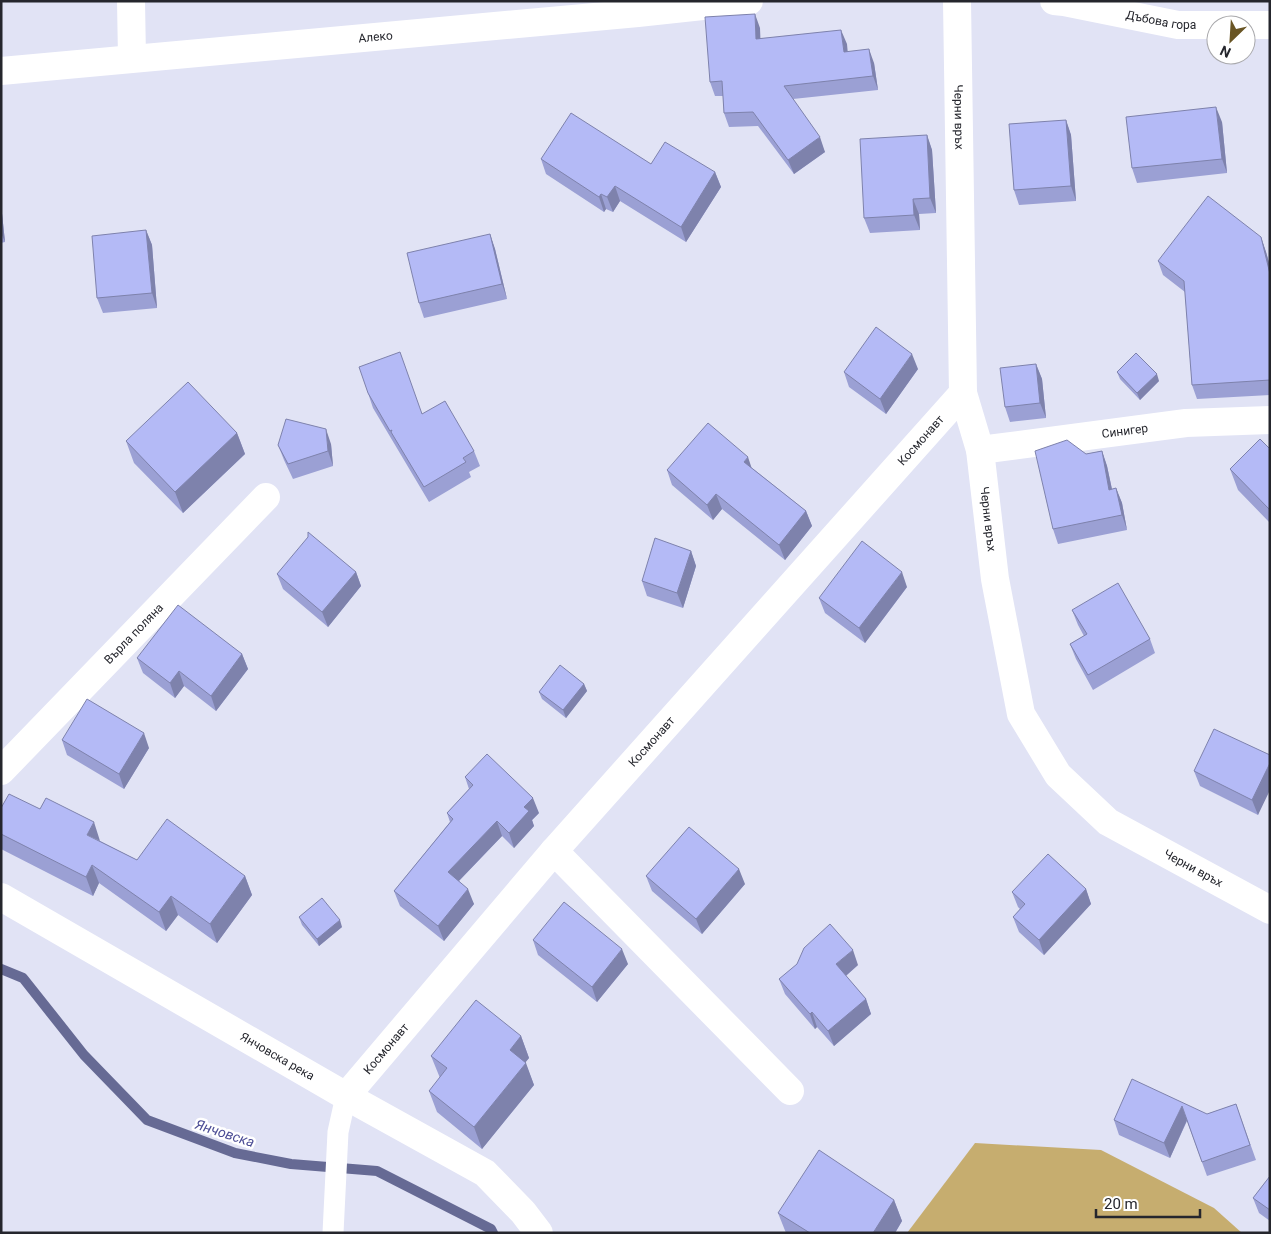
<svg xmlns="http://www.w3.org/2000/svg" width="1271" height="1234" font-family="Roboto,sans-serif">
  <rect width="100%" height="100%" fill="#e1e3f5"/>
  <!-- forest -->
  <path fill="#c6ad6f" d="M975,1143L1101,1150L1214,1208L1242,1233H907Z"/>
  <g fill="none" stroke-linecap="round" stroke-linejoin="round">
    <!-- stream -->
    <path stroke="#666a94" stroke-width="10" d="M1,969L23,978L84,1055L147,1120L235,1153L291,1164L377,1171L491,1229L493,1233"/>
    <!-- lane -->
    <path stroke="#fff" stroke-width="21" d="M333,1233L338,1132L346,1096"/>
    <!-- street -->
    <g stroke="#fff" stroke-width="28">
      <path d="M131,1L132,58"/>
      <path id="s1" d="M957,1L963,393L980,450L995,579L1021,714L1058,775L1108,822L1270,910"/>
      <path id="s2" d="M1054,1L1064,2L1178,25H1270"/>
      <path id="s3" d="M1,71L638,13L749,1"/>
      <path id="s4" d="M980,450L1186,423L1270,420"/>
      <path id="s5" d="M1,771L266,497"/>
      <path d="M554,851L790,1091"/>
      <path id="s6" d="M1,897L346,1096L485,1173L523,1212L539,1233"/>
      <path id="s7" d="M346,1096L554,851L963,393"/>
    </g>
  </g>
  <!-- wall -->
  <path fill="#9ba0d4" d="M760,28V38L847,44V51L874,63L878,90L793,99L825,152L794,174L758,126L729,127L724,113L723,96H715L710,82Z
    M1066,120L1071,135L1076,201L1019,205L1014,190Z
    M1222,122L1227,173L1137,183L1132,168Z
    M927,135L932,150L936,213L919,214L920,230L870,233L864,218Z
    M541,159L651,164L715,172L721,187L686,242L620,201L613,212L606,209L604,212L546,174Z
    M1,204L5,242L1,243Z
    M146,230L152,245L157,308L103,313L97,298Z
    M490,234L495,249L507,299L424,318L419,303Z
    M1261,237L1266,252L1270,266V395L1197,399L1192,385L1185,292L1163,275L1158,261Z
    M1036,364L1042,379L1046,418L1010,422L1005,407Z
    M918,369L886,414L849,387L844,372Z
    M1117,372L1159,381L1140,400L1120,379Z
    M368,393L422,414L474,451L480,466L469,472L471,477L429,502L373,408Z
    M237,433L245,454L183,513L134,463L126,441Z
    M331,444L333,466L293,479L284,460L278,445Z
    M1270,449V523L1238,490L1230,469Z
    M1102,451L1107,466L1112,489L1116,488L1122,503L1127,530L1058,544L1053,529L1086,454Z
    M752,468L806,511L812,526L785,560L722,509L713,520L672,485L667,470Z
    M691,551L696,566L683,608L647,596L642,581Z
    M356,572L361,586L328,627L283,589L277,574Z
    M907,587L865,643L825,613L819,598Z
    M1072,610L1150,639L1155,653L1093,690L1076,659L1070,644L1084,636L1078,625Z
    M242,654L248,669L216,711L184,686L175,698L143,673L137,658Z
    M584,684L587,691L566,718L542,699L539,692Z
    M62,740L149,748L124,789L67,755Z
    M1270,755L1258,815L1200,786L1194,771Z
    M465,777L539,813L532,820L534,826L514,848L502,836L459,881L474,904L444,941L400,906L394,891L450,822L447,813L469,789Z
    M1,808L100,841L137,860L245,876L252,895L217,943L178,915L166,931L99,883L93,896L1,849Z
    M646,876L745,884L702,934L652,891Z
    M1086,889L1091,904L1044,955L1019,932L1013,917L1020,909L1018,907L1012,892Z
    M299,917L342,927L319,946L302,925Z
    M533,940L628,964L597,1002L538,955Z
    M858,965L846,976L866,999L871,1014L834,1046L817,1027L815,1029L785,994L779,979Z
    M521,1036L529,1058L525,1062L534,1085L482,1149L437,1112L429,1091L440,1078L431,1056Z
    M1236,1104L1256,1160L1207,1176L1187,1121L1170,1158L1119,1135L1114,1120L1207,1114Z
    M1270,1176V1221L1259,1213L1253,1198Z
    M894,1200L902,1221L895,1233H786L778,1213Z"/>
  <!-- shaded-wall -->
  <path fill="#7e82ac" d="M755,14L760,28L761,53L756,39Z
    M841,30L847,44L849,66L844,52Z
    M869,49L874,63L878,90L873,76Z
    M1216,107L1222,122L1227,173L1222,159Z
    M1066,120L1071,135L1076,201L1071,186Z
    M927,135L932,150L936,213L930,198Z
    M820,137L825,152L794,174L788,160Z
    M715,172L721,187L686,242L681,227Z
    M615,186L620,201L613,212L607,197Z
    M601,194L606,209L604,212L599,197Z
    M913,199L919,214L920,230L914,215Z
    M1,204L5,242L1,233Z
    M146,230L152,245L157,308L152,293Z
    M490,234L495,249L507,299L502,284Z
    M1261,237L1266,252L1270,266V274Z
    M912,354L918,369L886,414L880,399Z
    M1036,364L1042,379L1046,418L1040,403Z
    M1157,374L1159,381L1140,400L1137,393Z
    M326,429L331,444L333,466L328,451Z
    M237,433L245,454L183,513L175,492Z
    M1102,451L1107,466L1115,504L1109,490Z
    M748,457L753,472L744,462Z
    M1116,488L1122,503L1127,530L1122,515Z
    M716,494L722,509L713,520L707,505Z
    M806,511L812,526L785,560L779,545Z
    M691,551L696,566L683,608L677,593Z
    M356,572L361,586L328,627L322,612Z
    M902,572L907,587L865,643L859,628Z
    M242,654L248,669L216,711L211,696Z
    M179,671L184,686L175,698L170,683Z
    M584,684L587,691L566,718L563,710Z
    M144,733L149,748L124,789L119,774Z
    M1270,763V790L1258,815L1252,800Z
    M533,798L539,813L532,820L534,826L514,848L509,833L524,807Z
    M497,821L502,836L453,887L448,872Z
    M94,822L100,841L87,835Z
    M92,865L99,883L93,896L86,877Z
    M739,869L745,884L702,934L696,919Z
    M245,876L252,895L217,943L210,924Z
    M468,889L474,904L444,941L438,926Z
    M1086,889L1091,904L1044,955L1039,940Z
    M171,896L178,915L166,931L159,912Z
    M340,920L342,927L319,946L317,939Z
    M622,949L628,964L597,1002L592,987Z
    M853,950L858,965L842,979L836,964Z
    M866,999L871,1014L834,1046L828,1031Z
    M812,1012L817,1027L815,1029L810,1014Z
    M521,1036L529,1058L518,1072L510,1050Z
    M526,1063L534,1085L482,1149L474,1127Z
    M1182,1106L1187,1120L1170,1158L1164,1143Z
    M894,1200L902,1221L895,1233H873Z"/>
  <!-- building -->
  <path fill="#b4baf6" stroke="#7e82ac" d="M755,14L756,39L841,30L844,52L869,49L873,76L784,86L820,137L788,160L753,112L724,113L722,81L710,82L705,17Z
    M1216,107L1222,159L1132,168L1126,117Z
    M571,113L651,164L665,142L715,172L681,227L615,186L607,197L601,194L599,197L541,159Z
    M1066,120L1071,186L1014,190L1009,124Z
    M927,135L930,198L913,199L914,215L864,218L860,139Z
    M1208,196L1261,237L1270,274V380L1192,385L1184,281L1158,261Z
    M146,230L152,293L97,298L92,236Z
    M490,234L502,284L419,303L407,253Z
    M876,327L912,354L880,399L844,372Z
    M400,352L422,414L445,401L474,451L463,458L466,462L424,487L391,432L392,430L390,431L368,393L359,367Z
    M1136,353L1157,374L1137,393L1117,372Z
    M1036,364L1040,403L1005,407L1000,368Z
    M188,382L237,433L175,492L126,441Z
    M286,419L326,429L328,451L288,464L278,445Z
    M708,423L748,457L744,462L806,511L779,545L716,494L707,505L667,470Z
    M1260,439L1270,449V510L1230,469Z
    M1067,440L1086,454L1102,451L1109,490L1116,488L1122,515L1053,529L1035,451Z
    M308,532L356,572L322,612L277,574L308,537Z
    M655,538L691,551L677,593L642,581Z
    M862,541L902,572L859,628L819,598Z
    M1118,583L1150,639L1088,675L1070,644L1087,634L1072,610Z
    M178,605L242,654L211,696L179,671L170,683L137,658Z
    M560,665L584,684L563,710L539,692Z
    M87,699L144,733L119,774L62,740Z
    M1214,729L1270,755V763L1252,800L1194,771Z
    M487,754L533,798L524,807L529,811L509,833L497,821L448,872L468,889L438,926L394,891L453,819L447,813L473,785L465,777Z
    M9,794L40,809L46,798L94,822L87,835L137,860L167,819L245,876L210,924L171,896L159,912L92,865L86,877L1,834V808Z
    M689,827L739,869L696,919L646,876Z
    M1048,854L1086,889L1039,940L1013,917L1025,904L1012,892Z
    M322,898L340,920L317,939L299,917Z
    M564,902L622,949L592,987L533,940Z
    M830,924L853,950L836,964L866,999L828,1031L812,1012L810,1014L779,979L797,964L804,948Z
    M476,1000L521,1036L510,1050L526,1063L474,1127L429,1091L447,1068L431,1056Z
    M1132,1079L1207,1114L1236,1104L1250,1145L1202,1162L1182,1106L1164,1143L1114,1120Z
    M819,1150L894,1200L873,1233H810L778,1213Z
    M1270,1176V1210L1253,1198Z"/>
  <g text-anchor="middle" stroke-width="5" stroke-linejoin="round" paint-order="stroke">
    <!-- street labels -->
    <g font-size="12" fill="#25262d" stroke="#fff">
      <text dy="4" stroke="none"><textPath href="#s2" startOffset="109">Дъбова гора</textPath></text>
      <text dy="4" stroke="none"><textPath href="#s3" startOffset="376">Алеко</textPath></text>
      <text dy="4" stroke="none"><textPath href="#s1" startOffset="116">Черни връх</textPath></text>
      <text dy="4" stroke="none"><textPath href="#s4" startOffset="146">Синигер</textPath></text>
      <text dy="4" stroke="none"><textPath href="#s7" startOffset="872">Космонавт</textPath></text>
      <text dy="4" stroke="none"><textPath href="#s1" startOffset="521">Черни връх</textPath></text>
      <text dy="4" stroke="none"><textPath href="#s5" startOffset="191">Върла поляна</textPath></text>
      <text dy="4" stroke="none"><textPath href="#s7" startOffset="468">Космонавт</textPath></text>
      <text dy="4" stroke="none"><textPath href="#s1" startOffset="956">Черни връх</textPath></text>
      <text dy="4" stroke="none"><textPath href="#s7" startOffset="62">Космонавт</textPath></text>
      <text dy="4" stroke="none"><textPath href="#s6" startOffset="319">Янчовска река</textPath></text>
    </g>
    <!-- water labels -->
    <g font-size="14" font-style="italic" fill="#4b4c95" stroke="#fff">
      <text transform="translate(225 1133) rotate(18)" y="5">Янчовска</text>
    </g>
  </g>
  <!-- border -->
  <rect width="1271" height="1234" fill="none" stroke="#25262d" stroke-width="5"/>
  <!-- north arrow -->
  <g transform="translate(1231 40) rotate(205)"><circle r="24" fill="#ffffff" stroke="#a8a8ab"/>
  <path d="M0-4L9 19L0 12L-9 19Z" fill="#695524"/>
  <text y="-8" font-size="14" font-weight="bold" text-anchor="middle" fill="#25262d">N</text>
  </g>
  <!-- scale -->
  <path d="M1096 1209v8h104v-8" fill="none" stroke="#25262d" stroke-width="2.5"/>
  <text x="1104" y="1209" font-size="15" fill="#25262d" stroke="#ffffff" stroke-width="4" paint-order="stroke">20 m</text>
</svg>
